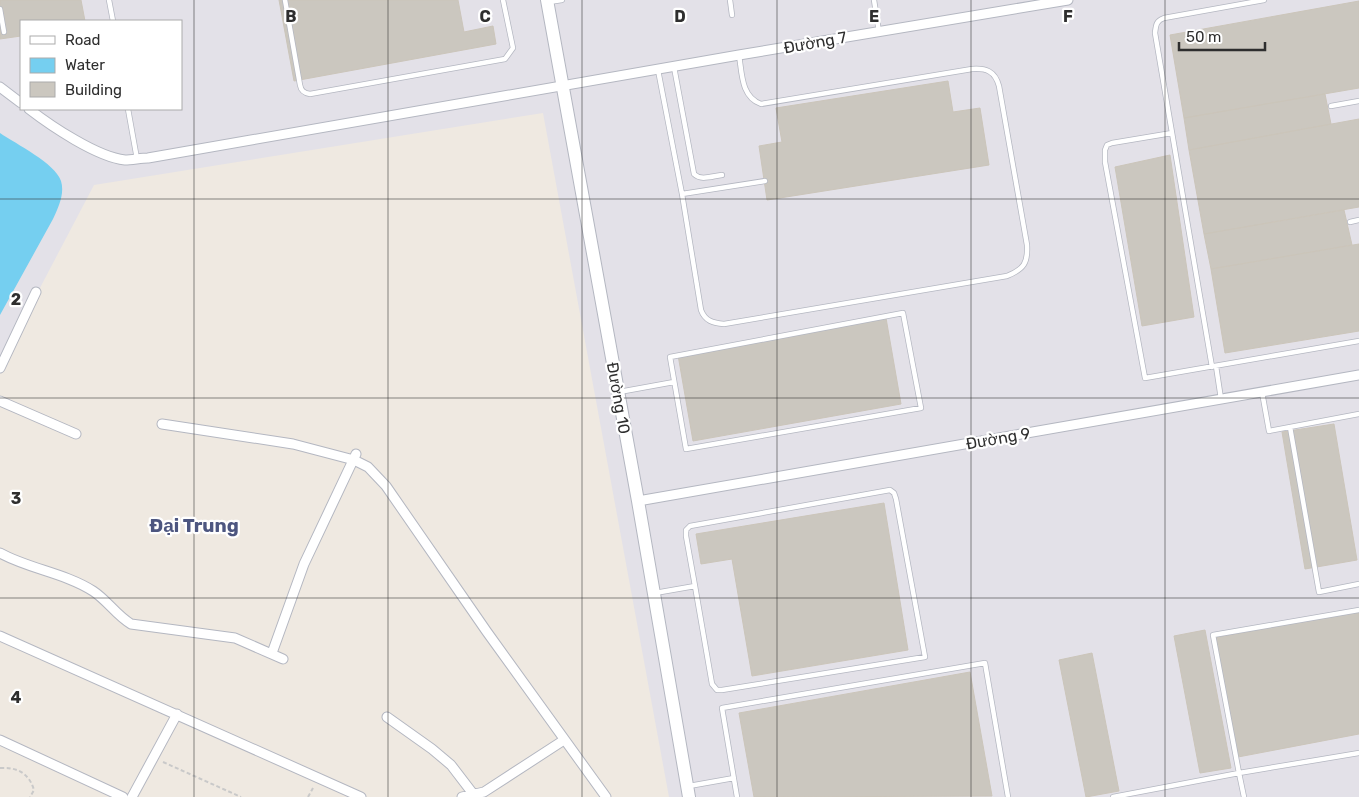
<svg xmlns="http://www.w3.org/2000/svg" width="1359" height="797" font-family="Rubik,sans-serif">
  <rect width="100%" height="100%" fill="#efe9e1"/>
  <!-- industrial -->
  <path fill="#e3e1e8" fill-rule="evenodd" d="M0,0H1359V797H669L543,113L94,185L0,364ZM21,21H181V109H21Z"/>
  <!-- water -->
  <path fill="#75cff0" d="M0,133C16,144 55,163 61,181C65,194 58,208 53,219L0,315Z"/>
  <!-- building -->
  <path fill="#cbc7bf" stroke="#cbc5ba" d="M0,0H81L85,21H21V36L0,39Z
    M279,0H458L464,32L493,26L496,44L294,81Z
    M1359,1V88L1184,118L1170,35Z
    M948,81L953,112L980,108L989,165L767,200L759,146L782,142L776,108Z
    M1325,94L1331,124L1189,150L1184,118Z
    M1359,119V207L1204,234L1189,150Z
    M1170,155L1194,317L1142,326L1115,167Z
    M1344,210L1352,245L1211,269L1204,234Z
    M1359,244V331L1225,353L1211,269Z
    M886,318L901,404L693,441L678,355Z
    M1334,424L1357,560L1305,569L1282,432Z
    M884,503L908,650L752,676L732,559L701,564L696,534Z
    M1359,611V734L1238,757L1215,638Z
    M1205,630L1231,768L1200,773L1174,636Z
    M1092,653L1119,791L1086,797L1059,660Z
    M970,672L992,796L754,797L739,713Z"/>
  <g fill="none" stroke-linecap="round" stroke-linejoin="round">
    <!-- lane casing -->
    <g stroke="#b4b7c1" stroke-width="6">
      <path id="lane" d="M109,0L113,21
        M285,0L300,85C301,91 304,93 310,94L505,59L513,48L503,0
        M730,0L732,15
        M874,0L879,32
        M549,2L562,0
        M0,9L4,32
        M739,55C742,73 741,97 761,104L972,69C986,68 995,71 999,86L1027,245C1028,263 1024,269 1007,276L724,324C713,323 705,321 701,310L682,194L765,181
        M674,67L694,174C701,181 712,176 722,175
        M658,70L682,194
        M1331,106L1359,101
        M128,109L137,159
        M1172,133L1112,143L1107,145L1105,150V162L1145,378L1359,341
        M1350,222L1359,220
        M903,313L921,408L686,449L670,357Z
        M1216,366L1221,399
        M1212,367L1155,33C1156,25 1156,21 1164,18L1264,0
        M619,392L674,382
        M1262,392L1269,431L1359,414
        M1290,427L1319,592L1359,584
        M655,593L695,586L686,536V530L690,526L890,490L894,493L896,499L925,657L722,690H717L712,684L695,586
        M1359,610L1213,635L1239,773L1359,753
        M689,786L734,778
        M737,797L722,708L985,663L1008,797
        M1113,797L1239,773L1244,797"/>
    </g>
    <!-- street casing -->
    <g stroke="#b4b7c1" stroke-width="11">
      <path id="street" d="M0,87L21,103
        M29,109C51,126 97,157 125,160C132,160 141,158 148,158L739,55L1068,0
        M0,368L36,292
        M0,401L76,434
        M162,424L293,444L354,460L368,467L386,486L487,632L606,797
        M638,501L1359,375
        M0,553C29,569 65,573 93,591C107,600 116,615 131,624L235,638L283,659
        M0,636L361,797
        M272,653L304,564L356,454
        M387,717L432,749L451,765L474,795
        M0,740L123,797
        M132,797L177,714
        M462,797L484,792L564,740"/>
    </g>
    <!-- secondary casing -->
    <g stroke="#b4b7c1" stroke-width="14">
      <path id="secondary" d="M547,0L638,501L689,797"/>
    </g>
    <!-- path -->
    <path stroke="#c9c9c9" stroke-width="2" stroke-dasharray="4 2.5" stroke-linecap="butt" d="M163,762L241,797
      M0,768C17,767 29,773 34,790L30,797
      M308,797L313,788"/>
    <!-- lane -->
    <use href="#lane" stroke="#fff" stroke-width="4.5"/>
    <!-- street -->
    <use href="#street" stroke="#fff" stroke-width="9"/>
    <!-- secondary -->
    <use href="#secondary" stroke="#fff" stroke-width="12"/>
  </g>
  <!-- grid -->
  <path fill="none" stroke="#2e2e2e" stroke-width="1" stroke-opacity="0.55" d="M194,0V797M388,0V797M582,0V797M777,0V797M971,0V797M1165,0V797M0,199H1359M0,398H1359M0,598H1359"/>
  <g text-anchor="middle" stroke-width="4.5" stroke-linejoin="round" paint-order="stroke">
    <!-- street labels -->
    <g font-size="16" fill="#2e2e2e" stroke="#fff">
      <text transform="translate(815 42) rotate(-10)" y="6">Đường 7</text>
      <text transform="translate(619 398) rotate(80)" y="6">Đường 10</text>
      <text transform="translate(998 438) rotate(-10)" y="6">Đường 9</text>
    </g>
    <!-- quarter labels -->
    <g font-size="19" font-weight="bold" fill="#4d5680" stroke="#fff">
      <text x="194" y="532">Đại Trung</text>
    </g>
  </g>
  <g font-size="16" text-anchor="middle" font-weight="bold" fill="#2e2e2e" stroke="#fff" stroke-width="4.5" stroke-linejoin="round" paint-order="stroke">
    <text x="291" y="22">B</text>
    <text x="485" y="22">C</text>
    <text x="680" y="22">D</text>
    <text x="874" y="22">E</text>
    <text x="1068" y="22">F</text>
    <text x="16" y="305">2</text>
    <text x="16" y="504">3</text>
    <text x="16" y="703">4</text>
  </g>
  <!-- legend -->
  <rect x="20" y="20" width="162" height="90" fill="#ffffff" stroke="#ababab"/>
  <rect x="30" y="36" width="25" height="8" fill="#ffffff" stroke="#ababab"/>
  <text x="65" y="45" font-size="15" fill="#2e2e2e">Road</text>
  <rect x="30" y="58" width="25" height="15" fill="#75cff0" stroke="#ababab"/>
  <text x="65" y="70" font-size="15" fill="#2e2e2e">Water</text>
  <rect x="30" y="82" width="25" height="15" fill="#cbc7bf" stroke="#ababab"/>
  <text x="65" y="95" font-size="15" fill="#2e2e2e">Building</text>
  <!-- scale -->
  <path d="M1179 42v8h86v-8" fill="none" stroke="#2e2e2e" stroke-width="2.5"/>
  <text x="1186" y="42" font-size="15" fill="#2e2e2e" stroke="#ffffff" stroke-width="4" paint-order="stroke">50 m</text>
</svg>
